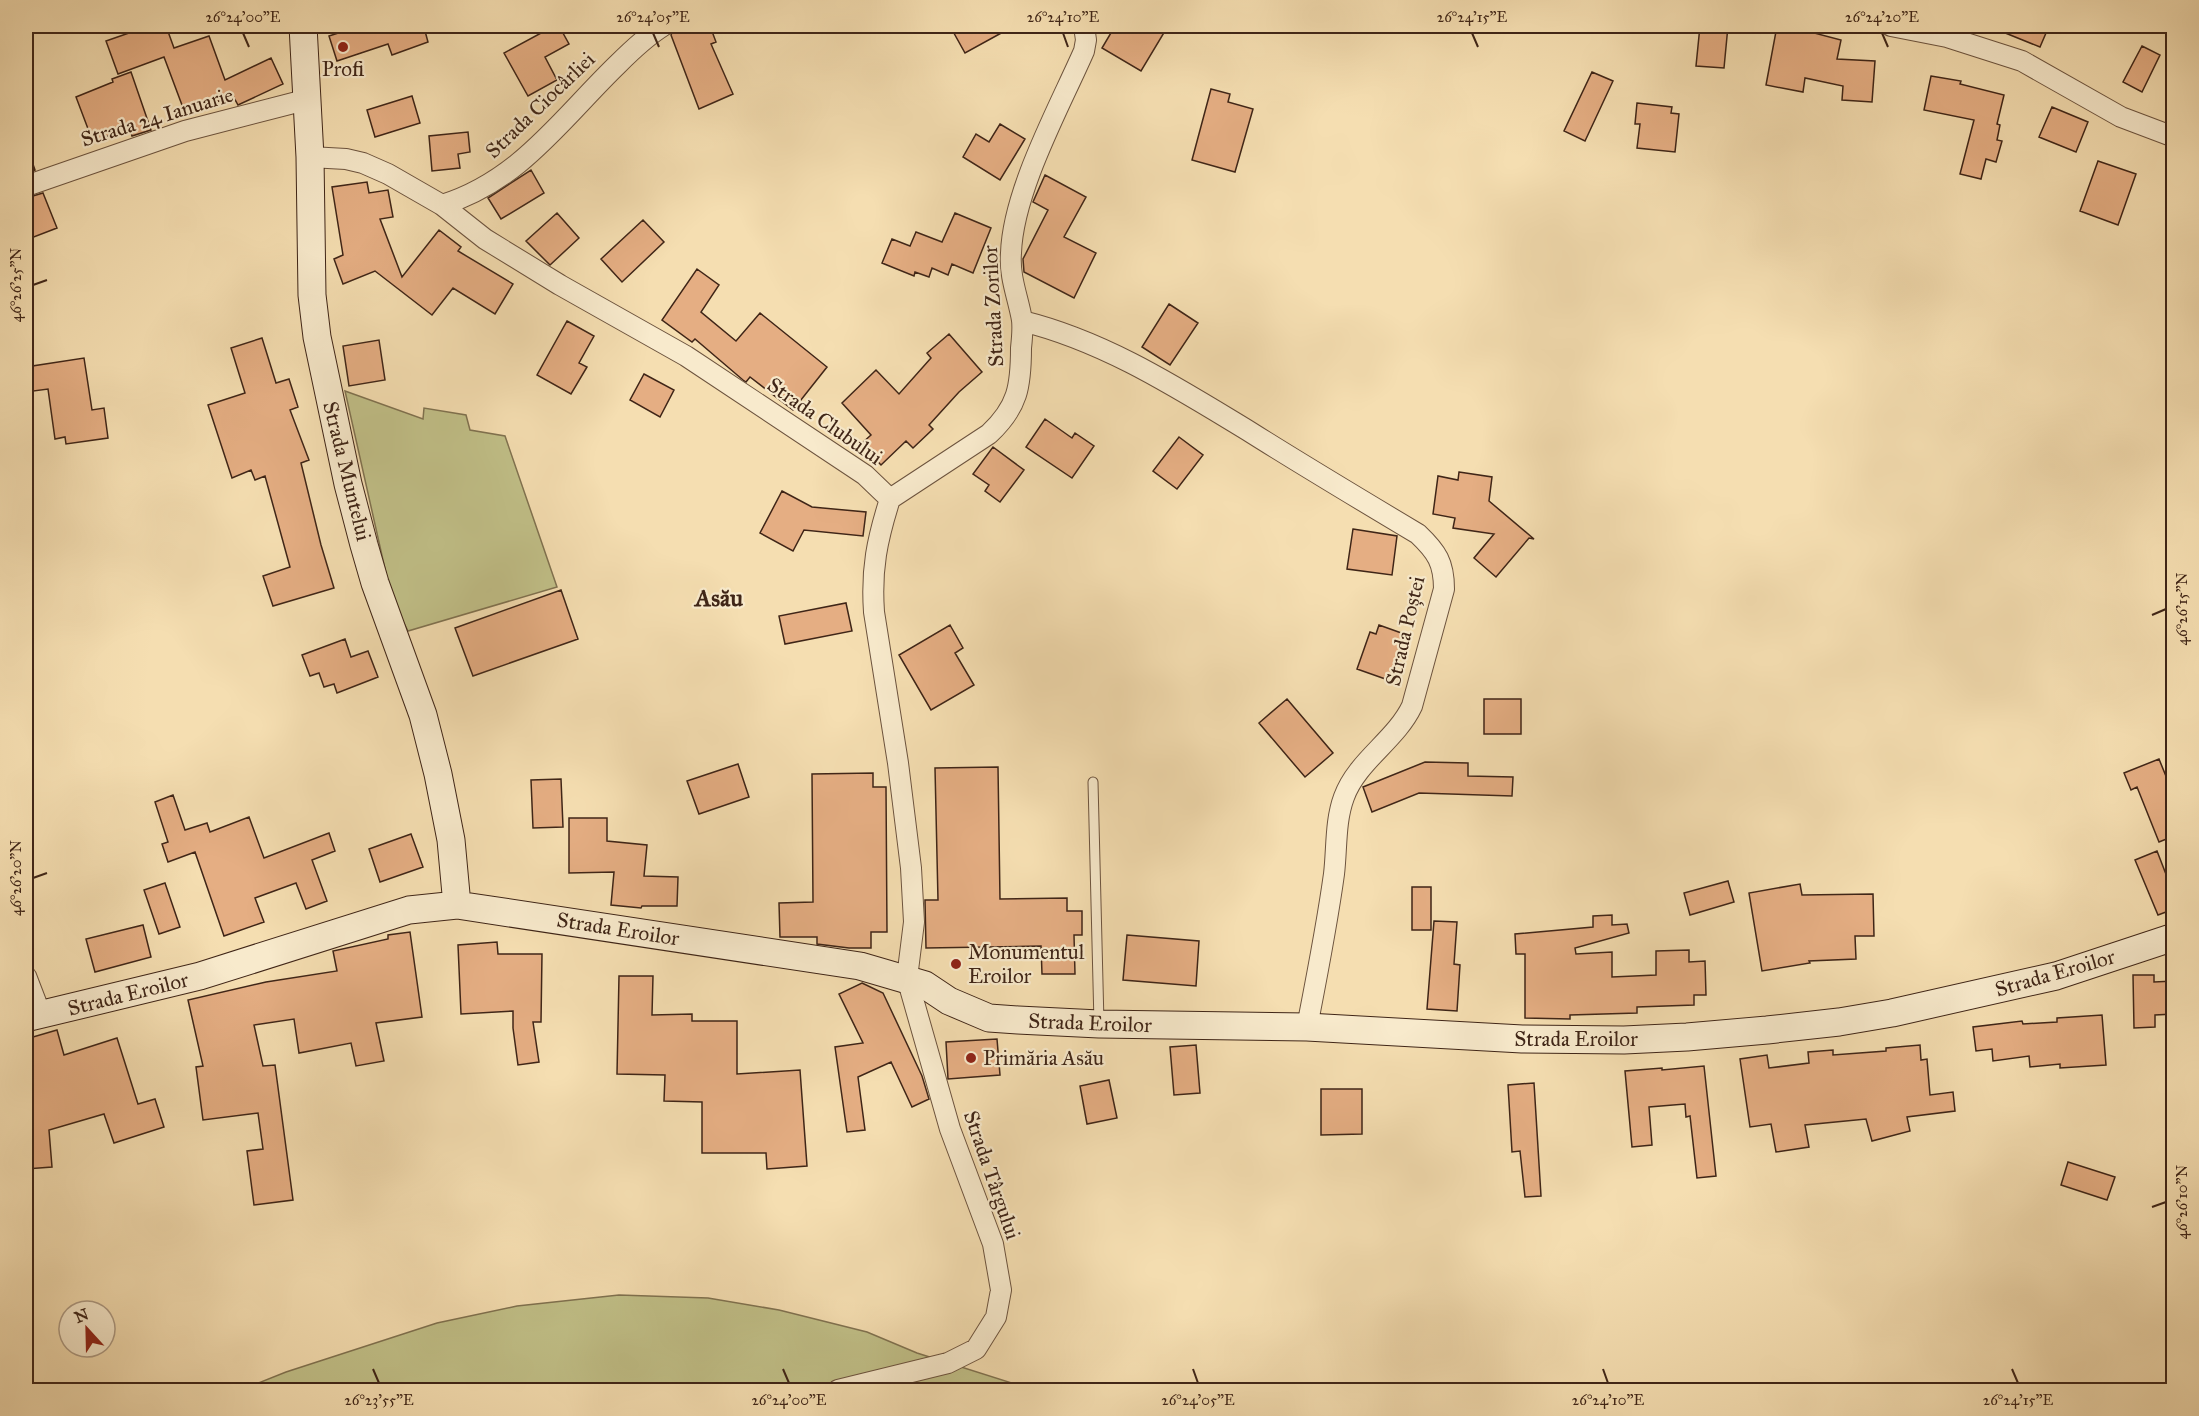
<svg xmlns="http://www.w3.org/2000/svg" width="2199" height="1416" font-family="'IM FELL Great Primer',serif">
  <rect width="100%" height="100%" fill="#f5deb1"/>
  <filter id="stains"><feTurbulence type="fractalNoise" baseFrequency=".00333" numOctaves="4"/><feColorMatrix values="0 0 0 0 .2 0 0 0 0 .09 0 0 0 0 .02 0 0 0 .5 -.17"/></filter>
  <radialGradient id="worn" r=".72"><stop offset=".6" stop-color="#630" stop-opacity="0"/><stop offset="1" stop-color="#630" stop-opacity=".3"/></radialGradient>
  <!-- green -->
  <path fill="#c1c088" stroke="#807250" stroke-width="1.5" d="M345,391L423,419L424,408L466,415L470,430L505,436L557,587L408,631L392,600Z
    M619,1295L708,1298L779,1310L867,1332L917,1353L1034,1390H241L286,1372L437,1323L517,1306Z"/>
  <!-- building -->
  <path fill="#e5ae83" stroke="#3f2517" stroke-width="1.5" d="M149,26H166L174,48L209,36L225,80L271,58L283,84L238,105L233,96L185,113L164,57L118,74L106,41Z
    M360,26H432V29L425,31L428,42L392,55L388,44L337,61L329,36Z
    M554,26H559L569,44L545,57L557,80L528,96L504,53Z
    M675,26H710L716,42L711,44L733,94L699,109L671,35Z
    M950,26H1014L965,53Z
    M1115,26H1168L1141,71L1102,48Z
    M1700,26H1728L1724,68L1696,66Z
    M1777,26L1814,31V33L1841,40L1837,59L1875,61L1872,102L1842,100L1843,86L1805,78L1803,92L1766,85Z
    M1988,26H2049L2040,47Z
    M2142,46L2160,55L2142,92L2123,82Z
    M131,72L151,130L132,136L129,127L93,142L76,97L113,82L112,79Z
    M1592,72L1613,81L1585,141L1564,131Z
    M1931,76L1961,81L1960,84L2004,95L1997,124L2000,125L1997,140L2002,141L1996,162L1986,159L1981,179L1960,174L1974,120L1924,110Z
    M1211,89L1230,94L1228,102L1253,109L1235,172L1192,160Z
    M412,96L420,123L375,137L367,110Z
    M1637,103L1672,107L1671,113L1679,114L1675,152L1637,148L1640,124H1635Z
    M2052,107L2088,122L2076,152L2039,137Z
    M1000,124L1025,139L1000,180L963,157L976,134L989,142Z
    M468,132L470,152L458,154L460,168L432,171L429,136Z
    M26,150H28L35,170L26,173Z
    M2098,161L2136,174L2118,225L2080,211Z
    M531,170L544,193L501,219L488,198Z
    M1045,175L1086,197L1064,237L1096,253L1074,298L1024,272L1023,259L1048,210L1033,202Z
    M367,182L369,193L388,190L393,217L380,219L402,277L439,230L461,247L458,251L513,284L495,314L453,288L432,315L375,271L343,284L334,259L343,255L332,187Z
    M43,193L57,228L26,240V198Z
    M557,213L579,238L550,265L526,241Z
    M955,213L991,228L973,273L952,264L948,275L932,268L929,277L915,272L914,276L882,263L892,239L910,246L916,232L942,242Z
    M643,220L664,242L622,282L601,259Z
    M697,269L719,285L701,312L736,341L760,313L827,367L793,410L750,377L746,382L743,380L695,339L692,342L662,320Z
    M1169,304L1198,323L1170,365L1142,347Z
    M567,321L594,336L579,363L587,367L571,394L537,375Z
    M949,334L982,372L959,392L929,425L933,429L913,448L906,441L881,465L861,444L871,435L842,403L876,370L899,394L931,358L927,353Z
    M262,338L276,383L289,379L298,407L290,410L309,460L301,463L321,545L334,588L273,606L263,576L290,567L265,476L255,480L251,470L232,478L208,405L245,393L231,348Z
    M379,340L385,380L349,386L343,346Z
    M84,358L92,410L104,408L108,438L66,444L65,437L55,439L48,389L26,392V367Z
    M644,374L674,390L660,417L630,400Z
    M1045,419L1072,438L1075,433L1094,446L1072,478L1026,447Z
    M1179,437L1203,455L1177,489L1153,471Z
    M993,447L1024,470L1000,502L985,491L989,485L973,474Z
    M1459,472L1492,477L1489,501L1534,539L1529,538L1496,577L1474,558L1494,534L1453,528L1455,518L1433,514L1438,476L1458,480Z
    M782,491L812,507L866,512L863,536L804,530L793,551L760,533Z
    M1353,529L1397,536L1392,575L1347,569Z
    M561,590L578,639L473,676L455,628Z
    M846,603L852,631L785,644L779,616Z
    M950,625L963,648L955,653L974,685L931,710L899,655Z
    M1379,625L1407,635L1391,681L1357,669L1370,632L1376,634Z
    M345,639L351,657L368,651L378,677L337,693L334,684L324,687L319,673L310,676L302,655Z
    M1287,699L1333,753L1305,777L1259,723Z
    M1484,699H1521V734H1484Z
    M2159,759L2174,796V836L2159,842L2137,787L2131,790L2124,773Z
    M1425,762L1468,763V776L1513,777L1512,796L1419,793L1372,812L1363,787Z
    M738,764L749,797L699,814L687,781Z
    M998,767L1000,899L1067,898V911H1082V935H1074L1075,974H1042L1041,946L926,948L925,900H938L935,768Z
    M873,773V787H886L887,932H871V948H849L817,944V937H780L779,903L813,902L812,774Z
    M561,779L563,827L533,828L531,780Z
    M173,795L185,830L207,823L210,832L249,817L264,858L329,833L335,851L312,860L327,901L306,909L296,883L255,898L264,922L224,936L195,852L168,862L162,844L168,842L155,802Z
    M569,818H607V841L647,845L644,876L678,877L677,906H642L641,908L611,905L614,872L569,873Z
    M411,834L423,867L380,882L369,849Z
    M2157,851L2174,895V909L2158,915L2135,860Z
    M1728,881L1734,902L1690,915L1684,893Z
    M165,883L180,927L159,934L144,890Z
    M1800,884L1802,895L1873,894L1874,936H1855L1856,959L1809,961L1810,963L1762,971L1749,893Z
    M1412,887H1431V930H1412Z
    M1612,915V925L1627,924L1629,933L1575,948L1576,954L1612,952V977L1656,975V951L1689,950V962L1705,961L1706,995H1694V1005L1637,1007V1013L1570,1015V1019L1525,1018V954H1516L1515,934L1593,927V916Z
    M1434,921L1457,922L1454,964L1460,965L1457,1011L1427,1009Z
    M143,925L151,957L95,972L86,939Z
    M410,932L422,1017L376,1023L384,1061L356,1066L351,1043L299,1053L294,1019L254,1025L263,1066L275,1065L293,1200L254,1205L247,1151L263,1149L258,1113L203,1120L196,1067L203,1066L188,1000L266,982L337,971L333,951L388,939V935Z
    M1127,935L1199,941L1196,986L1123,980Z
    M497,942L498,954H542L541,1022H533L539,1062L518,1065L513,1028V1011L461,1014L458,945Z
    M2133,975H2154V982L2174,981V1014L2155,1015V1027L2134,1028Z
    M619,976H653L652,1015L692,1014V1021H737V1074L800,1070L807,1166L767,1169L766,1153H702V1102L664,1101L665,1075L617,1074Z
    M862,983L883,993L922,1076L929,1099L912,1107L891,1062L858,1077L865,1130L847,1132L835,1047L863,1043L839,994Z
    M2102,1015L2106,1065L2060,1068V1064L2030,1067L2029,1056L1993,1061L1992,1049L1976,1051L1973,1027L2022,1021L2023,1024L2057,1022V1018Z
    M57,1030L64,1055L117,1038L138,1104L155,1099L164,1127L114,1143L104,1114L49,1130L52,1167L26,1169V1039Z
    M997,1039L1000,1075L948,1079L946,1042Z
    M1196,1045L1200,1093L1174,1095L1170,1047Z
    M1920,1045L1921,1060L1927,1059L1930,1095L1953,1092L1955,1111L1907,1117L1910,1131L1872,1141L1866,1119L1805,1125L1809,1147L1776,1152L1771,1124L1750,1127L1740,1059L1767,1055L1769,1068L1809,1063L1808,1052L1833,1050V1055L1886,1051V1048Z
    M1704,1066L1716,1176L1697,1178L1690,1116L1686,1117L1685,1104L1649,1107L1652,1145L1632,1147L1625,1071L1662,1068V1070Z
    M1109,1080L1117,1118L1087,1124L1080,1086Z
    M1534,1083L1541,1196L1525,1197L1520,1151L1512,1152L1508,1085Z
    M1321,1089H1362V1134L1321,1135Z
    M2068,1162L2115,1177L2107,1200L2061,1185Z"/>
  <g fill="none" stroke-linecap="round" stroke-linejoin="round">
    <!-- lane casing -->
    <g stroke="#6c533e" stroke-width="11">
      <path id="lane" d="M1093,782L1099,1023"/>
    </g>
    <!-- street casing -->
    <g stroke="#6c533e" stroke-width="22">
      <path id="street" d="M1891,26L1947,37L2022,61L2121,117L2174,137
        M310,157L346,159L363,163L388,174L442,205L485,239L560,285L686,356L865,475L890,499C877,540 871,569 874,612L898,763L911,868L914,922L907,978L950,1129L993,1244L1001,1290L996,1317L976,1349L948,1363L838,1390
        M26,186L185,131L305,100
        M442,205C520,181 562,118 618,64C632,50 647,36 663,26
        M1022,321C1104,341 1176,387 1247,430C1304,466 1361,500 1418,534C1437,552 1444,563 1444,589L1412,706C1396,740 1357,761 1344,797C1335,821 1337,849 1334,874C1327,925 1317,976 1307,1027
        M890,499L989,434C1018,407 1021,386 1021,348C1022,339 1023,329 1022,320C1018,297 1009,277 1011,253C1013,191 1059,108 1084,51L1086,40L1084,26
        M26,976L41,1015"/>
    </g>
    <!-- secondary casing -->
    <g stroke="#3f2517" stroke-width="29">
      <path id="secondary" d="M303,26L310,157L312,295L317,337L348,484L364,545L375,583L423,715L438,774L451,840L457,905
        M26,1018L200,976L409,910L457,905L860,966L925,985L949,1001L989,1018L1018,1020L1099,1024L1307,1027L1522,1039L1624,1040L1687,1037L1767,1030L1839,1022L1892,1013L2056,976L2174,937"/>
    </g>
    <!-- lane -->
    <use href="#lane" stroke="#f8eacc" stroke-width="9"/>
    <!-- street -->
    <use href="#street" stroke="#f8eacc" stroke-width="20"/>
    <!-- secondary -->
    <use href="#secondary" stroke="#f8eacc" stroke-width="27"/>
  </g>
  <!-- ticks -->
  <path fill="none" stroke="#3f2517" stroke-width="2" d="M243,33L249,47M653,33L659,47M1063,33L1068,47M1472,33L1478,47M1882,33L1888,47M33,285L47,280M2152,615L2166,609M33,878L47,873M2152,1207L2166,1202M373,1369L379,1383M783,1369L789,1383M1193,1369L1198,1383M1603,1369L1608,1383M2012,1369L2018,1383"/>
  <!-- markers -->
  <g fill="#8f2418" stroke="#f8eacc" stroke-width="2">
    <circle cx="343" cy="47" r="6"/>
    <circle cx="956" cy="964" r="6"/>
    <circle cx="971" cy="1058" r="6"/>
  </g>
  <g text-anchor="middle" stroke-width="4.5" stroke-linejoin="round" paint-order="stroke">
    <!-- poi labels -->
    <g font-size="21" fill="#3f2517" stroke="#f8eacc" text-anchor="start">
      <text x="343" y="76" text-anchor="middle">Profi</text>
      <text x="968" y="959">Monumentul<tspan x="968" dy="24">Eroilor</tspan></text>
      <text x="983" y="1065">Primăria Asău</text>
    </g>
    <!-- street labels -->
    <g font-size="21" fill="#3f2517" stroke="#f8eacc">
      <text transform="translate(540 105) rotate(-44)" y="7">Strada Ciocârliei</text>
      <text transform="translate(157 117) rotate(-17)" y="7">Strada 24 Ianuarie</text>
      <text transform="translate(993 306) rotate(-93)" y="7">Strada Zorilor</text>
      <text transform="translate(825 421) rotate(35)" y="7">Strada Clubului</text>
      <text transform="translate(347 471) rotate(76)" y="7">Strada Muntelui</text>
      <text transform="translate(1405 631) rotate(-77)" y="7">Strada Poștei</text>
      <text transform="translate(618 929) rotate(9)" y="7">Strada Eroilor</text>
      <text transform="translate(2055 973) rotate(-16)" y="7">Strada Eroilor</text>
      <text transform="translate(128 994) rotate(-14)" y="7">Strada Eroilor</text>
      <text transform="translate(1090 1023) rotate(2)" y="7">Strada Eroilor</text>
      <text x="1576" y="1046">Strada Eroilor</text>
      <text transform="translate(992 1175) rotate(71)" y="7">Strada Târgului</text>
    </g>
    <!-- quarter labels -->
    <g font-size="24" font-weight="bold" fill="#3f2517" stroke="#f8eacc">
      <text x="719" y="606">Asău</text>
    </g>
  </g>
  <!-- margin -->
  <rect width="2199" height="1416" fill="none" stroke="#f5deb1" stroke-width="66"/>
  <!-- north arrow -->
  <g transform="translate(87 1329) rotate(338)"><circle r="28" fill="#f8eacc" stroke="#ae9b84" stroke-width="1.5"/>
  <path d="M0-4.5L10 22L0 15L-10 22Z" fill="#8f2418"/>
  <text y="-9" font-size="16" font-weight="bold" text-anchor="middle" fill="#3f2517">N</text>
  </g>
  <rect x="33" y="33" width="2133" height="1350" fill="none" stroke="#3f2517" stroke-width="2"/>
  <g font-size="15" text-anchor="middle" fill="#3f2517">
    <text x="243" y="22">26°24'00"E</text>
    <text x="653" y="22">26°24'05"E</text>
    <text x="1063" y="22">26°24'10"E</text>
    <text x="1472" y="22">26°24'15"E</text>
    <text x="1882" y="22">26°24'20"E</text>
    <text transform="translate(16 285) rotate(-90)" y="5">46°26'25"N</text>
    <text transform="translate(2182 609) rotate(-90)" y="5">46°26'15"N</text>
    <text transform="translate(16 878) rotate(-90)" y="5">46°26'20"N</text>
    <text transform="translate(2182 1202) rotate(-90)" y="5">46°26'10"N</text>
    <text x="379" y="1405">26°23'55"E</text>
    <text x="789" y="1405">26°24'00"E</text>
    <text x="1198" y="1405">26°24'05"E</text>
    <text x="1608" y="1405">26°24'10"E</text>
    <text x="2018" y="1405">26°24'15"E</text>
  </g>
  <rect width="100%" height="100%" filter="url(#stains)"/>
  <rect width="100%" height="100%" fill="url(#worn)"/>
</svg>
